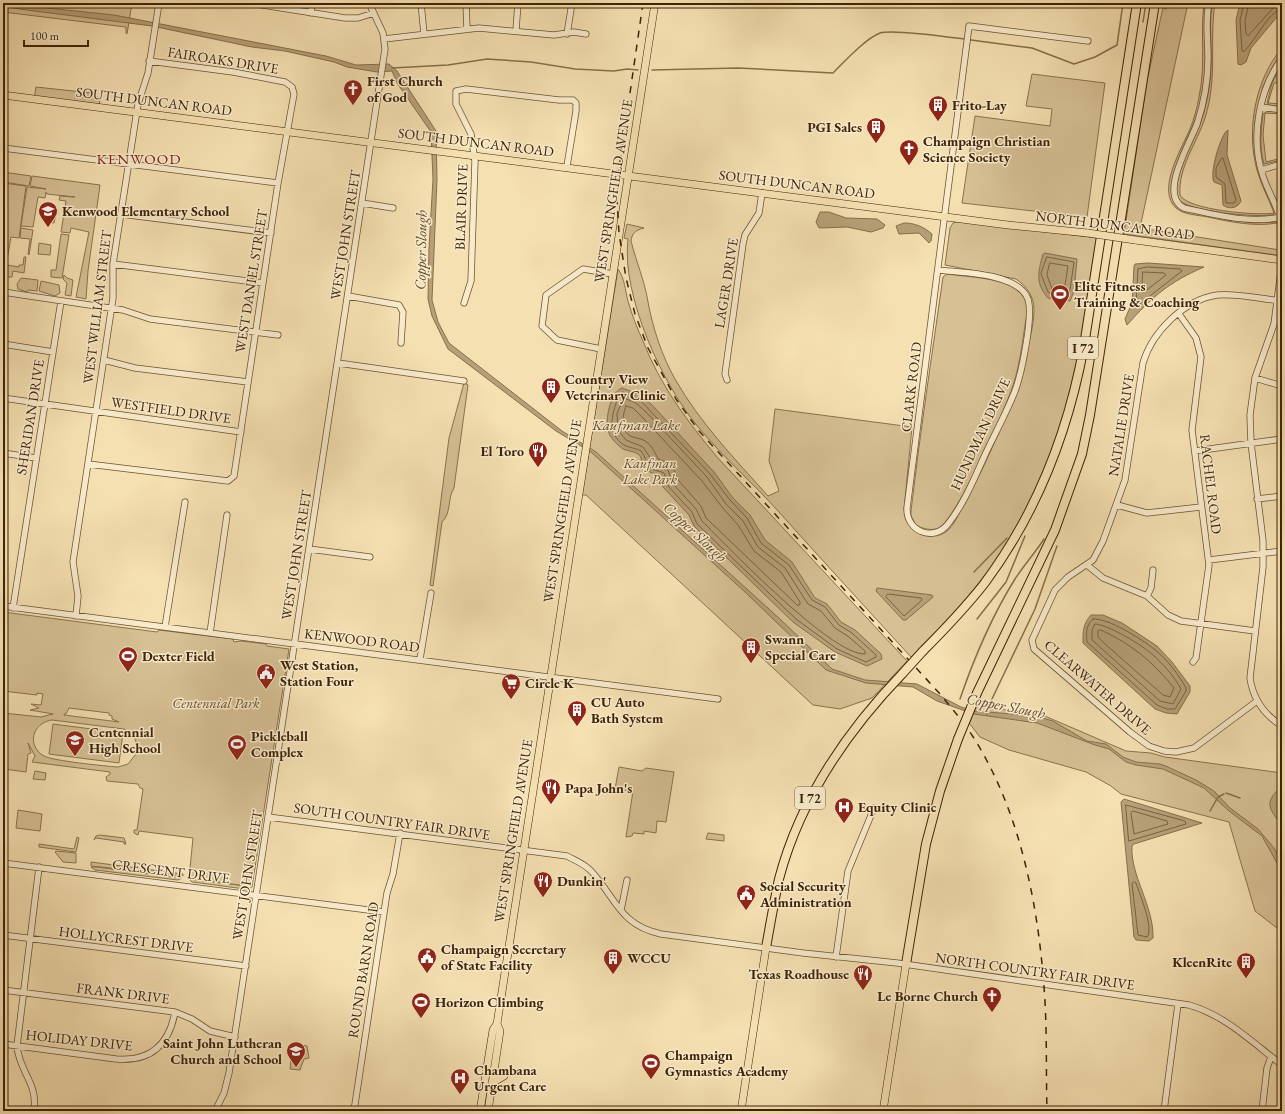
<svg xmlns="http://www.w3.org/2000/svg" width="1285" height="1114" font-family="'EB Garamond',serif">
  <rect width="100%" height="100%" fill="#f5e0b1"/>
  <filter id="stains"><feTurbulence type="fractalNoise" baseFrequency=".005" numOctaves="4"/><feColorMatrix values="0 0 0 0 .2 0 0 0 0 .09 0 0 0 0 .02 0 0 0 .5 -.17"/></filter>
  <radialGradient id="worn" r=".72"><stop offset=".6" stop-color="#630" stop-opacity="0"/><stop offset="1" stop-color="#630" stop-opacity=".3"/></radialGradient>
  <!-- green -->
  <path fill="#d6c094" stroke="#8a724e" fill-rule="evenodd" d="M3,3H132L127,34L126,33V27L3,12Z
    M1164,3H1188L1140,228L1280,250L1277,223C1254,227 1231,222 1208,217C1198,215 1184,215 1176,208C1156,190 1182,148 1190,129C1194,119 1197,108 1199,97C1206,65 1200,34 1204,3H1207C1206,37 1209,73 1200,106C1193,133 1162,178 1176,204L1234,220L1253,223L1278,222C1283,229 1285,251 1276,255L1124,234L1147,81Z
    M1213,3H1215C1209,43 1218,77 1205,118C1197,143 1178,167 1180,195C1187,210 1258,216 1274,213C1269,199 1261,185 1257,170C1246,131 1255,79 1282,48V52L1272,68L1263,87L1256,118L1255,147L1276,211L1275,214C1261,219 1185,211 1178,199C1170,182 1194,140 1200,124C1209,100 1212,74 1211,49C1211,33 1209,18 1213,3Z
    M1282,64V83H1274L1268,103L1282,104V107L1269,105L1267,103L1272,83Z
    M1032,74L1105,83L1087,217L962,203L975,116L1050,126L1052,109L1026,106Z
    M36,87L92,93L100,99L99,107L34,99Z
    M1268,111L1282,112V114L1265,113L1263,135L1266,162L1282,158V160L1264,164C1259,148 1261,130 1263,114Z
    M3,172L31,176L29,186L3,182Z
    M32,176L100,185L88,271L86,299L76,297L89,232L71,228L70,233L61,232L66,201L59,200L60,196L75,197L47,194L46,192L45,198L38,197L33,227L21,226L27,187L46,189L30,186Z
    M3,183L26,186L19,238L11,237L5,272H3Z
    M44,212L56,213L54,223L43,221Z
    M959,221L1097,238C1089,291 1082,344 1069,396C1057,448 1034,499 1006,544C981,586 945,622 911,657C867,609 822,560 778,511C753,483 724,458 699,428C663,386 621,295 628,239L624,238L627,224L644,228C636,230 632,233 631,241C636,261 645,282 648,302C653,329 662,356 675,379C700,423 735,459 768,496L779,491L769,461L775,409L912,427L904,510C905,513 905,518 907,521C914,535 933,541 946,532C954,526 959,513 964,504C989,460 1008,413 1022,365C1028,347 1034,327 1034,309C1034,296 1026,286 1016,279L945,265L950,228L953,223Z
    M21,228L33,230L29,255L28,254L30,239L20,238Z
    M61,234L69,235L62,278L51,277V270H56Z
    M39,243L51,245L50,255L38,254Z
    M24,257H26L24,273L13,271L12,277H5L7,265L19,267V265H23Z
    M618,269C625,279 625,290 628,301C632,315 637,328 643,341C660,385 687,421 717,457L907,661L872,698L840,709L813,705L586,495H582Z
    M947,274C966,277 1009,278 1022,293C1027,299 1027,306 1027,313C1023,336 1021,360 1014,382C1008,404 956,519 939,528C932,531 923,529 916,525L911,516V511C920,433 932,355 943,277Z
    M64,275L67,278L73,280L71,296L65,295L67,283L63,279Z
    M21,278L38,280L37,291L28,290L27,292L18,289L17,284Z
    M41,281L59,285L60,293L55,296L39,291Z
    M464,383L468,385L454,488C447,499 452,512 442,522L433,586L430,585L449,438Z
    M3,612L157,632L159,630L233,639L234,642L241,641L266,644L267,646L289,649L252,887L245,889L192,882L189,879L246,886L189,878L193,838L139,831L138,835L134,833V830H137L143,789L140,788L138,784L107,781L106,777L110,774V772L32,762L35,756L28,743L31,753L28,754L26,772L4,769L3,713L41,717L53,714L30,710L39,708L31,704L41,705L43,694L37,693V695L3,691ZM69,708L109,713V715L112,716V719L119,722L64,715V714H66ZM52,720L124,729C134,734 139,742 136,754L128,764L118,767C105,766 53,761 44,756C35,751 31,741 35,732C38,725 45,721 52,720Z
    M993,703L1005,710L1038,713L1126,751L1151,753L1165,757L1282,773V932L1255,911L1229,822L1121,794L1111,786L1086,772L1009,750L980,737L969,723L977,704Z
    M53,724L123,733L119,763L49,754Z
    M619,767L642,771L646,768L674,772L666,822L657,821L656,833L644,831V834L633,833L632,836L626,837L633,791L615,789Z
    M35,771L46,773L45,780L33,779Z
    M18,810L42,814L40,831L16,828Z
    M708,833L724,835V841L706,839Z
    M100,835L124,838L126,844H124V842L96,838L94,840L96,836Z
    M77,837L79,838L76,852L39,847V844L74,849Z
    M56,851L76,853V863L63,862L55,852Z
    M91,862L183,874V876L91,866Z
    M91,867H97L182,878L178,880L95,870Z
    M293,1044L307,1046L309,1058L304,1059L300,1070L290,1069Z"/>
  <!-- water -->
  <path fill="#b7a078" stroke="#876e4b" d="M3,3L34,4L47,8L114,15L326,56L356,65L389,64L397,71L436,131L437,179L432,300L438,322L449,343L562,431L596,452L781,620L832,669L865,680L917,684L961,707L975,711L1036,716L1053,721L1087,741L1106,744L1123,757L1136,762L1160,764L1168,767L1196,780L1214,791L1230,808L1258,829L1274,848L1282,863V868L1277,863L1262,836L1229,811L1204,788L1163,769L1136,765L1126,762L1109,749L1095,745L1037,723L974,714L937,701L913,687L866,683L826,670L745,592L591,452L556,431L448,349L432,316L428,299L429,248L433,179L431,132L397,83L392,71L377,72L347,67L334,62L285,51L252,47L152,26L19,9L3,6Z
    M1240,3H1282V11L1251,48L1246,62L1241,65L1238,64L1236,20Z
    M1228,130L1227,155L1241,201C1238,208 1229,210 1223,205L1222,185L1214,182C1209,174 1221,133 1228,130Z
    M820,212H829L846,218L877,219L885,225L883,228L871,232L847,227L819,228L816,222Z
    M904,223C915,223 924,227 932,234L931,241L929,243L919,233L899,234L896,226Z
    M1045,253L1077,259L1074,291L1070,301L1048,298C1035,283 1038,272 1043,254Z
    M1148,263L1204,267C1169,282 1152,297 1127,325L1125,319L1132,303L1134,266L1135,264Z
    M622,388L641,395L653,406L714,472L733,498L750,515L765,540L792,562L815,598L827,604L841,622L855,630L881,654L882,659L867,666L835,652L793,622L694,526L689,515L663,487L661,475C654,474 646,472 643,465C641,461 642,457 638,454C632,450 624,452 618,445C615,442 610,437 609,433C604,422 610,392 622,388Z
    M877,588L932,595L933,597L906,620H903L876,591Z
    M1091,615H1103L1122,623L1157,646L1172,662L1190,686V692L1177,714L1166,713L1155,709L1083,643C1083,631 1083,624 1091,615Z
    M1282,786V826C1269,808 1263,803 1282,786Z
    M1124,799L1202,823L1134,844L1132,846C1130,875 1154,906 1153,938L1149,941L1136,940L1134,937L1121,802Z"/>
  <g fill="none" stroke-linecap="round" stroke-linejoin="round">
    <!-- shore -->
    <path stroke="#7b6240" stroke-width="1" d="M1244,3L1240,20L1242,50L1243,52C1254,44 1268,11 1282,9
      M1249,3L1245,21L1246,34L1248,36L1274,7L1282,4
      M1223,158L1236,200L1234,203H1226L1225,184L1216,177V168L1221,159Z
      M1047,257L1074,262L1070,290L1068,296H1055L1048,292L1041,274Z
      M1050,263L1068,266L1064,291L1052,289L1047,275Z
      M1148,267L1180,269L1182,271L1137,306L1136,304L1138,269Z
      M1143,272L1164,273L1166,275L1143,293L1142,291Z
      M623,392L639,399L710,474L730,500L747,518L761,543L789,565L812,600L825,607L839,625L852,633L876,655V657L866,662L837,649L796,619L697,524L692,512L668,486L664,473C660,471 656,471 652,469C646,465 646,457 641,451C637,448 629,448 624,445C605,433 613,411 619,395Z
      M624,398L636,403L647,413L707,477L726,504L743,521L758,547L785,568L808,604L821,611L835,628L849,637L865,651V654C831,655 729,548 702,521L696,509L673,484L668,470L655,465L643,447L626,440L618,430L617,414Z
      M626,406L633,408L642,417L702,481L722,507L738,525L754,551L781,572L800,602V605H797L706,518L701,506L679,481L671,464L658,459C655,453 652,445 645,441C641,438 637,439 633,437C620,433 622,416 626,406Z
      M888,594L921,598L922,600L904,616L886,597Z
      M1093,619C1109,618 1141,639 1154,649C1166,658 1179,675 1186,688V691L1175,709H1167L1157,705L1087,642C1086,633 1086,625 1093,619Z
      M1095,624C1107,624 1144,646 1153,655C1163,664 1174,676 1181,689L1173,704L1160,701L1092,640V631Z
      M1101,630C1133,645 1152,661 1174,688L1170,697L1163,695L1105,644L1098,637V631Z
      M1126,805L1185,821L1186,824L1129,841Z
      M1133,811L1167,821L1168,824L1134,834L1131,813Z
      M1134,882L1136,883C1140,895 1154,928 1147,937L1138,935L1132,884Z"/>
    <!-- stream -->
    <path stroke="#876e4b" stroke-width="1.5" d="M1165,9L1170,3
      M1143,22L1146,3
      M971,40L1032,48L1074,64L1095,57L1117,45L1123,3
      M392,68L448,65L487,59L531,62L575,69L614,71L627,69L638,70
      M652,70L738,68L833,73C845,61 865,39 880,33C892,29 949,37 964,39
      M974,572L1007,538
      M977,619L1006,582L1025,536
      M960,699C974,658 992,616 1015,579C1024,565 1035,553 1044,539
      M987,714L991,701L1035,609L1057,546
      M1226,793L1240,798
      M1210,811L1218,797L1224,794"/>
    <!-- minor casing -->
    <g stroke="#6c5232" stroke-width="7">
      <path id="minor" d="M250,3L345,18H358L374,13
        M421,3L424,34
        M466,3L467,29
        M1209,3C1205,21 1208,39 1208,58C1208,81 1204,103 1197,124C1190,143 1158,195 1184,208C1216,215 1249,224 1282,217
        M311,13L312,3
        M516,30L518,3
        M567,34L572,3
        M384,39L479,28L554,35L574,32L586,34
        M1282,58C1259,90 1250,138 1263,176C1268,192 1278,207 1282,224
        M1261,107L1282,110
        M3,148L278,183
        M1261,170L1282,164
        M362,203L393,208
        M121,214L271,233
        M113,264L263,283
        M1282,264L1274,324L1255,378L1250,415L1251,443L1263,541V567L1250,678C1253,699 1263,714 1282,726
        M938,270C963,273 1015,273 1027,297C1035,312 1021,375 1015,391C1006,414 994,435 984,457C974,479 964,504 948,524C934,542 906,532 907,508L969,26L1088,41
        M3,292L123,310L150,319L278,335
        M348,296L399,305L403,312L401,343
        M464,303L471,281L475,161L471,134L456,104V91L466,89L559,100H573L576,103V111L567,166
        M1179,314L1196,338L1201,357L1192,430L1209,565L1196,658L1193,662
        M3,344L53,352
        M601,349L557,340L542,326L546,295L583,269L613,274
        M104,360L135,368L248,382
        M338,363L464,381
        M1255,378L1282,386
        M727,380L725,374L743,244L745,235L759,213L762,193
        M3,398L241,432
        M1195,451L1282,439
        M3,453L36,458
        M88,464L228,481L234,476L278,183L294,94L292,87L285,82L233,72L149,61
        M1257,499L1282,496
        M1117,505L1147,513L1201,507
        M309,549L370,557
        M1209,560L1282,551
        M1087,565L1103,578L1147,596L1168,615L1181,621L1255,631
        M1147,596L1151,588L1153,570
        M3,606L718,699
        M13,608L61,301
        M76,616L78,596L73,562L113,298V264L138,104L148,73L159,3
        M165,627L185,502
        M210,633L227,515
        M420,659L431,593
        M1257,701L1194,748L1176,752L1164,751L1149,746L1130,732L1034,649L1032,640L1055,590L1068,577L1093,560L1103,541L1125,480L1143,363C1152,332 1184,300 1217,295C1238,293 1261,299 1282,301
        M268,817L567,856C576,861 585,864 592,872C617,900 620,925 661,934L803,953L897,963L1189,1005C1225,1015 1253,1043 1282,1065
        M3,863L384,912
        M621,910L627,880
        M3,935L246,966
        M836,957L848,871L874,808
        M3,990L175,1012L192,1019L210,1031L235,1037
        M3,1044L116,1059C150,1062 169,1045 175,1012
        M34,1111C38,1082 19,1072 17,1046L39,867
        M215,1111L224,1093L229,1073L383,62L385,49L383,33L369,3
        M354,1111L387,893L393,874L400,833
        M1164,1111L1178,1004
        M1262,1111L1267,1068L1271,1057"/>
    </g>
    <!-- major casing -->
    <g stroke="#3f2308" stroke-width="8">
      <path id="major" d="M3,95L1008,225L1088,233
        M1135,240L1282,260
        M492,1083L504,1076
        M480,1111L493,1030L497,1024L655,3
        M488,1111L500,1031L497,1024
        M741,1111L766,948
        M883,1111L906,964"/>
    </g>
    <!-- highway casing -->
    <g stroke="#3f2308" stroke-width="10">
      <path id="highway" d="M923,651C944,630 965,608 984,584C1037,513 1068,433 1084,346L1137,3
        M977,693L1055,530L1082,454L1090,415L1155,3
        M766,948C770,925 774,902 779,879C800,799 846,732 903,673
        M906,964L926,844L940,791L958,739"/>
    </g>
    <!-- minor -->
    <use href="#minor" stroke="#f8ebcc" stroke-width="5.5"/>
    <!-- major -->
    <use href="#major" stroke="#f5e0b1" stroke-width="7"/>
    <!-- highway -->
    <use href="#highway" stroke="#f5e0b1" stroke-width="8"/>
    <!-- rail -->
    <path stroke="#3f2308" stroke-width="1.5" stroke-dasharray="7 7" stroke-linecap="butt" d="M643,3L620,162L617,200L619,233L626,278L635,314L648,348L676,399L699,431L940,694C955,712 970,730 981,750C1024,825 1040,917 1045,1002C1047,1038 1046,1075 1047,1111"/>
    <!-- major-bridge casing -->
    <g stroke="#3f2308" stroke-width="8" stroke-linecap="butt">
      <path id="major-bridge" d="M1088,233L1135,240"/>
    </g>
    <!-- highway-bridge casing -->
    <g stroke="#3f2308" stroke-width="10" stroke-linecap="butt">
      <path id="highway-bridge" d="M903,673L923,651
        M958,739L977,693"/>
    </g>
    <!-- major-bridge -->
    <use href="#major-bridge" stroke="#f5e0b1" stroke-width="7"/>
    <!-- highway-bridge -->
    <use href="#highway-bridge" stroke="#f5e0b1" stroke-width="8"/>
  </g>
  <!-- icons -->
  <defs>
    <g id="church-pin" transform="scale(1)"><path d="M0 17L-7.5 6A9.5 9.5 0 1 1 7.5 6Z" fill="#8f2418" stroke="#f8ebcc"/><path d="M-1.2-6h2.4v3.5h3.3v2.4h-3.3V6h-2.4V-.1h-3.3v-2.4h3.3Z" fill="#fff"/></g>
    <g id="building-pin" transform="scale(1)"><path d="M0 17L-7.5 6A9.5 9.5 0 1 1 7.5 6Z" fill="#8f2418" stroke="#f8ebcc"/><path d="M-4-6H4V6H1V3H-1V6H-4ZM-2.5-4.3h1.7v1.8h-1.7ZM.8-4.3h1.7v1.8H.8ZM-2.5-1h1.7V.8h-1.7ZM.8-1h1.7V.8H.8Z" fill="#fff"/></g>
    <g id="school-pin" transform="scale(1)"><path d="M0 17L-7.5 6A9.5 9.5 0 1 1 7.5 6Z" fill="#8f2418" stroke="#f8ebcc"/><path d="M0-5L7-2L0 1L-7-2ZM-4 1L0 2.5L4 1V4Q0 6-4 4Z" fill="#fff"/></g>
    <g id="stadium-pin" transform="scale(1)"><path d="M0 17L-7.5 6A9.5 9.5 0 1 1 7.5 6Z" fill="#8f2418" stroke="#f8ebcc"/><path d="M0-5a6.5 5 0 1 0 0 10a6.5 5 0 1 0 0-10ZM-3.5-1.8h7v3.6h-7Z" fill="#fff"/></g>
    <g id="restaurant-pin" transform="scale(1)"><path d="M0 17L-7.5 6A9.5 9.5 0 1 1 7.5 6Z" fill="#8f2418" stroke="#f8ebcc"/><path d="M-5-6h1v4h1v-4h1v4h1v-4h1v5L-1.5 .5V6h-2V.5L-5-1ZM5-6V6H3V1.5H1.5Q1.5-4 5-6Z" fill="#fff"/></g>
    <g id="civic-pin" transform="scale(1)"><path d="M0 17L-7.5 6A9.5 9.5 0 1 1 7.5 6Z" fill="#8f2418" stroke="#f8ebcc"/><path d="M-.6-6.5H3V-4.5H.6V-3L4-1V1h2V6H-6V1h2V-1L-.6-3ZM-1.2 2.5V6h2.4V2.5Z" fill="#fff"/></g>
    <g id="supermarket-pin" transform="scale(1)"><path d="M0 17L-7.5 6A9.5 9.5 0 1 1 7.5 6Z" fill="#8f2418" stroke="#f8ebcc"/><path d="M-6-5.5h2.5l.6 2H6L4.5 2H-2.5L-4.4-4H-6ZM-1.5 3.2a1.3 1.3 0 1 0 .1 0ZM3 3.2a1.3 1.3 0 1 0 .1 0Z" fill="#fff"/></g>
    <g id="hospital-pin" transform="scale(1)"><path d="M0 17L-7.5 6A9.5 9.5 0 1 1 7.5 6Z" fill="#8f2418" stroke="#f8ebcc"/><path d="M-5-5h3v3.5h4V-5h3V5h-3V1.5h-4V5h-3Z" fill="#fff"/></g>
  </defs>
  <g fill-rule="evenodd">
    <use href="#church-pin" x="353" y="89"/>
    <use href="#building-pin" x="938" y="105"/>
    <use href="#building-pin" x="876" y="127"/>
    <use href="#church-pin" x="909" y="149"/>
    <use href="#school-pin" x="48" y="211"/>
    <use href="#stadium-pin" x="1060" y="294"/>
    <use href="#building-pin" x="551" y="387"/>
    <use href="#restaurant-pin" x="538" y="451"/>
    <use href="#building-pin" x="751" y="647"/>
    <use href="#stadium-pin" x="128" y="656"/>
    <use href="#civic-pin" x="266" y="673"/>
    <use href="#supermarket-pin" x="511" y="683"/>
    <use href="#building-pin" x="577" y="710"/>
    <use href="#school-pin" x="75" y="740"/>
    <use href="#stadium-pin" x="237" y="744"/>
    <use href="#restaurant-pin" x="551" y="788"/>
    <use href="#hospital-pin" x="844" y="807"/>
    <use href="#restaurant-pin" x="543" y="881"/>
    <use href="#civic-pin" x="746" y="894"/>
    <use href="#civic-pin" x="427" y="957"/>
    <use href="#building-pin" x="613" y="958"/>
    <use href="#building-pin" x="1246" y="962"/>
    <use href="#restaurant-pin" x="863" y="974"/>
    <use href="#church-pin" x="992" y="996"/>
    <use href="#stadium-pin" x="421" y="1002"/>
    <use href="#school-pin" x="296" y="1051"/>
    <use href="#stadium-pin" x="651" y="1063"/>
    <use href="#hospital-pin" x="460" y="1078"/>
  </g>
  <g text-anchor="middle" stroke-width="3" stroke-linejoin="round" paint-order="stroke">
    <!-- shield labels -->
    <g fill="#f8ebcc" stroke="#765f43" stroke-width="1">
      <rect x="1068" y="337" width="30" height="22" rx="3"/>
      <rect x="795" y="787" width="30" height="22" rx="3"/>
    </g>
    <g font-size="13" font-weight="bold" fill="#3f2308">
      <text x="1083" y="353">I 72</text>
      <text x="810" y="803">I 72</text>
    </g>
    <!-- street labels -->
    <g font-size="14" fill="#3f2308" stroke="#f8ebcc">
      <text transform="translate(223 60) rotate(9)" y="5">FAIROAKS DRIVE</text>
      <text transform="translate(154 101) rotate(7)" y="5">SOUTH DUNCAN ROAD</text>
      <text transform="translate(476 142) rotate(7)" y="5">SOUTH DUNCAN ROAD</text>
      <text transform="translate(797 184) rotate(7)" y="5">SOUTH DUNCAN ROAD</text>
      <text transform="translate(613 191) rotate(-81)" y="5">WEST SPRINGFIELD AVENUE</text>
      <text transform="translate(461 207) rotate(-88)" y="5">BLAIR DRIVE</text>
      <text transform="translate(1115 225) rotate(7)" y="5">NORTH DUNCAN ROAD</text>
      <text transform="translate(345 235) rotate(-81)" y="5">WEST JOHN STREET</text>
      <text transform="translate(251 281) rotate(-81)" y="5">WEST DANIEL STREET</text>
      <text transform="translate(726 283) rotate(-81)" y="5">LAGER DRIVE</text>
      <text transform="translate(97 307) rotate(-83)" y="5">WEST WILLIAM STREET</text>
      <text transform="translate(911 387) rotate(-83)" y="5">CLARK ROAD</text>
      <text transform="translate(171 410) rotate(8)" y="5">WESTFIELD DRIVE</text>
      <text transform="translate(30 417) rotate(-81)" y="5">SHERIDAN DRIVE</text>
      <text transform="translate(1121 425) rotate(-81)" y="5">NATALIE DRIVE</text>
      <text transform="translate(980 434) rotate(-65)" y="5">HUNDMAN DRIVE</text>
      <text transform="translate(1211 484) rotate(83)" y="5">RACHEL ROAD</text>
      <text transform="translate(562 511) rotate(-81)" y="5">WEST SPRINGFIELD AVENUE</text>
      <text transform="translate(296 555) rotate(-81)" y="5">WEST JOHN STREET</text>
      <text transform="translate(362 640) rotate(7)" y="5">KENWOOD ROAD</text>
      <text transform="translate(1098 687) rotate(41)" y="5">CLEARWATER DRIVE</text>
      <text transform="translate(392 821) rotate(8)" y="5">SOUTH COUNTRY FAIR DRIVE</text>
      <text transform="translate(513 831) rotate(-81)" y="5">WEST SPRINGFIELD AVENUE</text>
      <text transform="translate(171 871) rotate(7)" y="5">CRESCENT DRIVE</text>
      <text transform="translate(247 875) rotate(-81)" y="5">WEST JOHN STREET</text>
      <text transform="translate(126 939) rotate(7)" y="5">HOLLYCREST DRIVE</text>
      <text transform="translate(363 970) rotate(-81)" y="5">ROUND BARN ROAD</text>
      <text transform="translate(1035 971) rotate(8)" y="5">NORTH COUNTRY FAIR DRIVE</text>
      <text transform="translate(123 993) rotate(7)" y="5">FRANK DRIVE</text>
      <text transform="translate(79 1040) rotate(6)" y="5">HOLIDAY DRIVE</text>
    </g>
    <!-- poi labels -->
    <g font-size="14" font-weight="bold" fill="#3f2308" stroke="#f8ebcc" text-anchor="start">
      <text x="367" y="86">First Church<tspan x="367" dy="16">of God</tspan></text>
      <text x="952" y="110">Frito-Lay</text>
      <text x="862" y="132" text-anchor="end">PGI Sales</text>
      <text x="923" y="146">Champaign Christian<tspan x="923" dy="16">Science Society</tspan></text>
      <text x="62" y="216">Kenwood Elementary School</text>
      <text x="1074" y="291">Elite Fitness<tspan x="1074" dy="16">Training &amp; Coaching</tspan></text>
      <text x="565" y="384">Country View<tspan x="565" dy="16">Veterinary Clinic</tspan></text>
      <text x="524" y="456" text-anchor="end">El Toro</text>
      <text x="765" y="644">Swann<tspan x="765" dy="16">Special Care</tspan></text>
      <text x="142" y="661">Dexter Field</text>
      <text x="280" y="670">West Station,<tspan x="280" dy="16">Station Four</tspan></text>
      <text x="525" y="688">Circle K</text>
      <text x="591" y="707">CU Auto<tspan x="591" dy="16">Bath System</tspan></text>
      <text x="89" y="737">Centennial<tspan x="89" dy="16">High School</tspan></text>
      <text x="251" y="741">Pickleball<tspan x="251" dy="16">Complex</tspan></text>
      <text x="565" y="793">Papa John's</text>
      <text x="858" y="812">Equity Clinic</text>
      <text x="557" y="886">Dunkin'</text>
      <text x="760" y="891">Social Security<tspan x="760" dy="16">Administration</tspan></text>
      <text x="441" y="954">Champaign Secretary<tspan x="441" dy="16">of State Facility</tspan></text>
      <text x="627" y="963">WCCU</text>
      <text x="1232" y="967" text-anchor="end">KleenRite</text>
      <text x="849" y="979" text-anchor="end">Texas Roadhouse</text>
      <text x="978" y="1001" text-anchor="end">Le Borne Church</text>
      <text x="435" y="1007">Horizon Climbing</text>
      <text x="282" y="1048" text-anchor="end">Saint John Lutheran<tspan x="282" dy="16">Church and School</tspan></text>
      <text x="665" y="1060">Champaign<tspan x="665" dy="16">Gymnastics Academy</tspan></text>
      <text x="474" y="1075">Chambana<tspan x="474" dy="16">Urgent Care</tspan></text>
    </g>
    <!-- park labels -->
    <g font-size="14" font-style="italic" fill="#654a2b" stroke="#f8ebcc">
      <text x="650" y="468">Kaufman<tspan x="650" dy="16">Lake Park</tspan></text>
      <text x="216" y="708">Centennial Park</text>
    </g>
    <!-- neighbourhood labels -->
    <g font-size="15" letter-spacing="1" fill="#7a1f14" stroke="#f8ebcc">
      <text x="139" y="164">KENWOOD</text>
    </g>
    <!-- water labels -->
    <g font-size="15" font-style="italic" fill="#63482a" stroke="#f8ebcc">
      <text transform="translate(421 250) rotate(-89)" y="5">Copper Slough</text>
      <text x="636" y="430">Kaufman Lake</text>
      <text transform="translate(695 532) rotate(43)" y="5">Copper Slough</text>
      <text transform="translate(1006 706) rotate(11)" y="5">Copper Slough</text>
    </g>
  </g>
  <!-- margin -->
  <rect width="1285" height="1114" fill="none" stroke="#f5e0b1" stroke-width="16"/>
  <rect x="4" y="4" width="1277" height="1106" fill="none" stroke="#3f2308" stroke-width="2"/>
  <rect x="8" y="8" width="1269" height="1098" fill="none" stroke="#3f2308"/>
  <!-- scale -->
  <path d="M24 40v6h64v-6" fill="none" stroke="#3f2308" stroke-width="2"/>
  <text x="30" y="40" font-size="12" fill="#3f2308" stroke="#f8ebcc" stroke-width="3" paint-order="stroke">100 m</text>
  <rect width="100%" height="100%" filter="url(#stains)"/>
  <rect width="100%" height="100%" fill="url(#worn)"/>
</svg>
